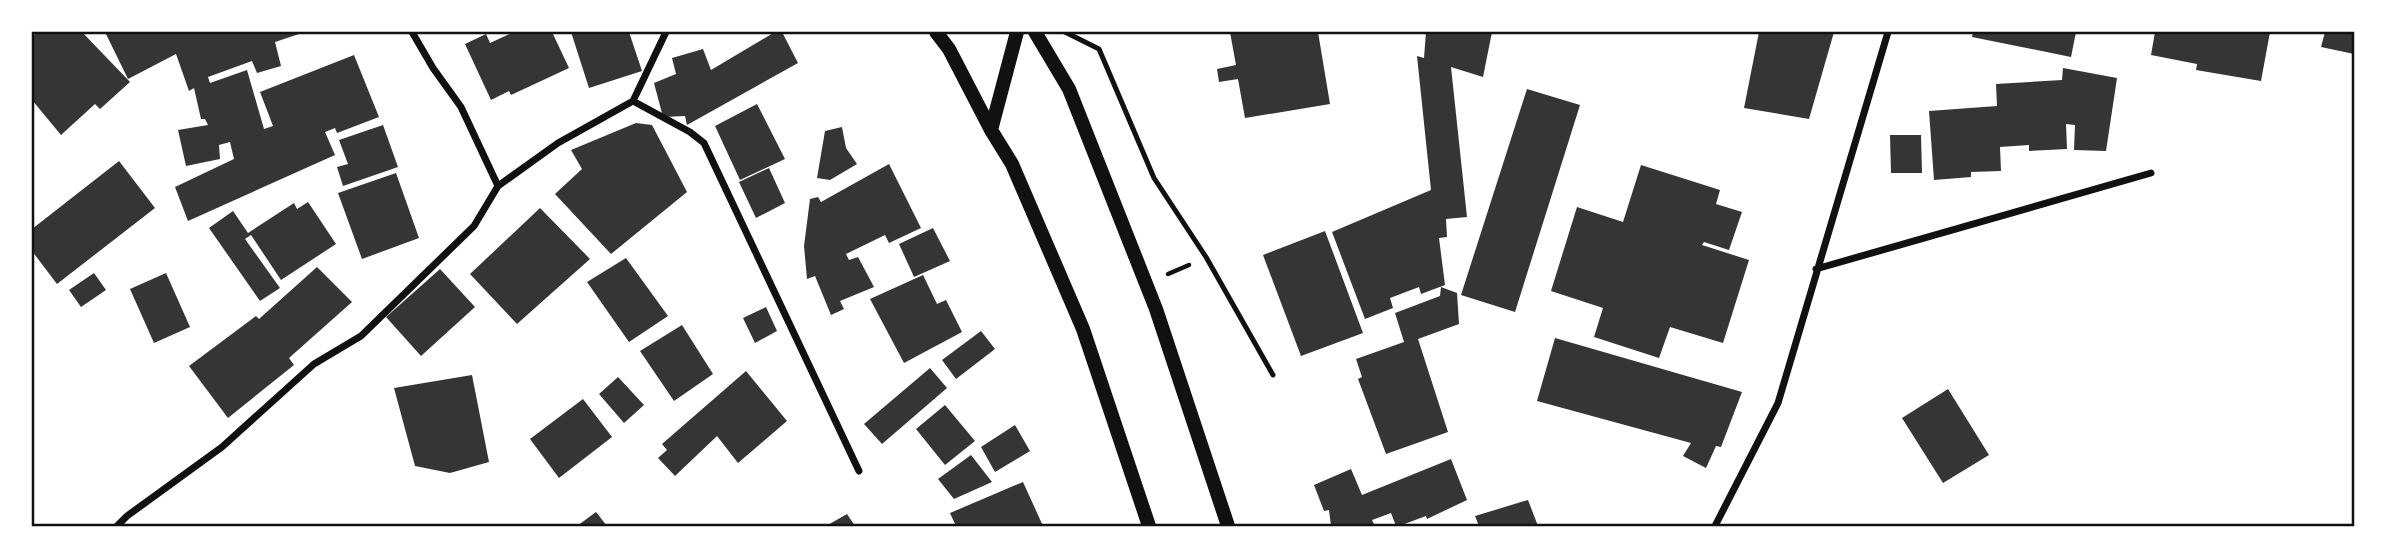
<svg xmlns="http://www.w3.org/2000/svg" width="2386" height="558" font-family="'Alegreya Sans',sans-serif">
  <rect width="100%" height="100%" fill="#fff"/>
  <!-- building -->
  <path fill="#353535" d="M37,32H82L130,82L100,109L95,104L61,135L32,100V37Z
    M105,32H305L275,42L281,66L257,73L252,61L208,77L210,83L247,70L264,129L273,126L260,92L354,55L379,117L337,133L335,128L325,132L335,155L188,221L175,187L234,159L230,142L219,145L220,159L186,166L178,130L208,125L205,119H201L194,88L189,91L176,54L128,79Z
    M514,32H552L569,68L511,95L509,91L491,100L465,44L486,34L490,43Z
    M571,32H629L642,71L589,88Z
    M775,32H782L798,63L687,125L685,116L663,117L654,83L676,74L672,58L703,49L711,70Z
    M1230,32H1318L1330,104L1245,118L1238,79L1219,82L1217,69L1236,65Z
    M1426,32H1492L1483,77L1451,67L1467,217L1446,219L1447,237L1439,238L1445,285L1421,294L1419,287L1390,298L1393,308L1365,319L1332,232L1431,190L1417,56L1424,58Z
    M1759,32H1834L1809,119L1744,108Z
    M1973,32H2076L2071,57L1972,37Z
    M2155,32H2270L2261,81L2196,70L2197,64L2151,55Z
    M2325,32H2354V54L2321,47Z
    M2063,68L2117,78L2106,151L2074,150L2075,125L2066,124L2067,149L2029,151V145L2000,147L2001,171L1971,172V177L1934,180L1929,111L1997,106L1996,84L2062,80Z
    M1527,89L1580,105L1515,312L1461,295Z
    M757,104L785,159L740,180L715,126Z
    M636,123L652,125L687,192L611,254L555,194L582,169L571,150Z
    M383,125L398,167L343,186L337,167L348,164L339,140Z
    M842,127L846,148L857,164L830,180L817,178L825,131Z
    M1890,135H1921L1922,173H1891Z
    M119,161L155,208L57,284L32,251V229Z
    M889,164L921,228L889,243L885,235L846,254L849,260L858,257L874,287L840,301L844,309L831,315L815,276L807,279L804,246L810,199L818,197L821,202Z
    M1641,165L1720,190L1716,204L1742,212L1729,250L1704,242L1702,245L1749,260L1723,343L1670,327L1659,358L1594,337L1603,308L1551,291L1577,207L1623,222Z
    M769,168L785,203L756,218L739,182Z
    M396,173L419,238L362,259L338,193Z
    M308,202L336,244L281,280L251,235L245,239L280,288L260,301L209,228L233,211L248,233L294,203L297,209Z
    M540,208L590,259L517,324L470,274Z
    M933,228L950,261L914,277L899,244Z
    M1325,231L1363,333L1301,356L1263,255Z
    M626,258L668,316L629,342L587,282Z
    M317,267L352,302L289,358L294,365L228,418L189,366L256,316L259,319Z
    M440,269L475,307L421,356L386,317Z
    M94,273L106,290L81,307L69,290Z
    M166,273L190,327L154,343L130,289Z
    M923,275L937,304L946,300L962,332L904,363L870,299Z
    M1441,287L1457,293L1459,324L1418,339L1448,432L1386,454L1358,379L1362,377L1356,359L1404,342L1395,313L1440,296Z
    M766,307L777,331L755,343L743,318Z
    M682,325L713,374L674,401L640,351Z
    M981,331L995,349L956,379L942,360Z
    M1555,338L1742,392L1721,447L1716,446L1706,468L1683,456L1691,443L1537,401Z
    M930,368L947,388L882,444L864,424Z
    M746,371L787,421L738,463L717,436L675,476L658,458L667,450L662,444Z
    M472,375L489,462L450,473L415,466L394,388Z
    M618,377L644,405L624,423L599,394Z
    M1948,389L1989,455L1943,483L1902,418Z
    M583,399L612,437L559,478L530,439Z
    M945,405L975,441L945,465L916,429Z
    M1015,425L1030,451L995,472L981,447Z
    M971,455L992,482L954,499L938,479Z
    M1451,459L1467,500L1427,519L1426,516L1399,526H1396L1391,513L1372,520L1375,526H1331L1329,510L1324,511L1314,485L1351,469L1362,495Z
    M1023,482L1043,526H956L950,513Z
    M1528,500L1538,526H1479L1475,516Z
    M596,512L607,526H577Z
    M847,514L855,526H826Z"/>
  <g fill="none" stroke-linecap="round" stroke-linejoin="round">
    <!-- path -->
    <path stroke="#111" stroke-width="4.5" d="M1168,274L1189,265"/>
    <!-- service -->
    <path stroke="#111" stroke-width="5" d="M1065,32L1099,49L1154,178L1206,257L1273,375"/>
    <!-- minor -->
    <path stroke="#111" stroke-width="7" d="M412,32L433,68L461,107L498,186
      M633,101L690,132L704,143L859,471
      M1816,269L2151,173
      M117,526L127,516L222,447L314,364L361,336L474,226L498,186L558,143L633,101L666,32
      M1715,526L1778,403L1888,32"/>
    <!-- secondary -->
    <path stroke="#111" stroke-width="14" d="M936,32L949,49L991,130L1012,164L1083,329L1149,526
      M1035,32L1069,89L1156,309L1228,526
      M991,130L1017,32"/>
  </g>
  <!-- border -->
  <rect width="2386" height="558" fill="none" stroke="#ffffff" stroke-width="66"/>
  <rect x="33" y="33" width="2320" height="492" fill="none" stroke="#111" stroke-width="2.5"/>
</svg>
